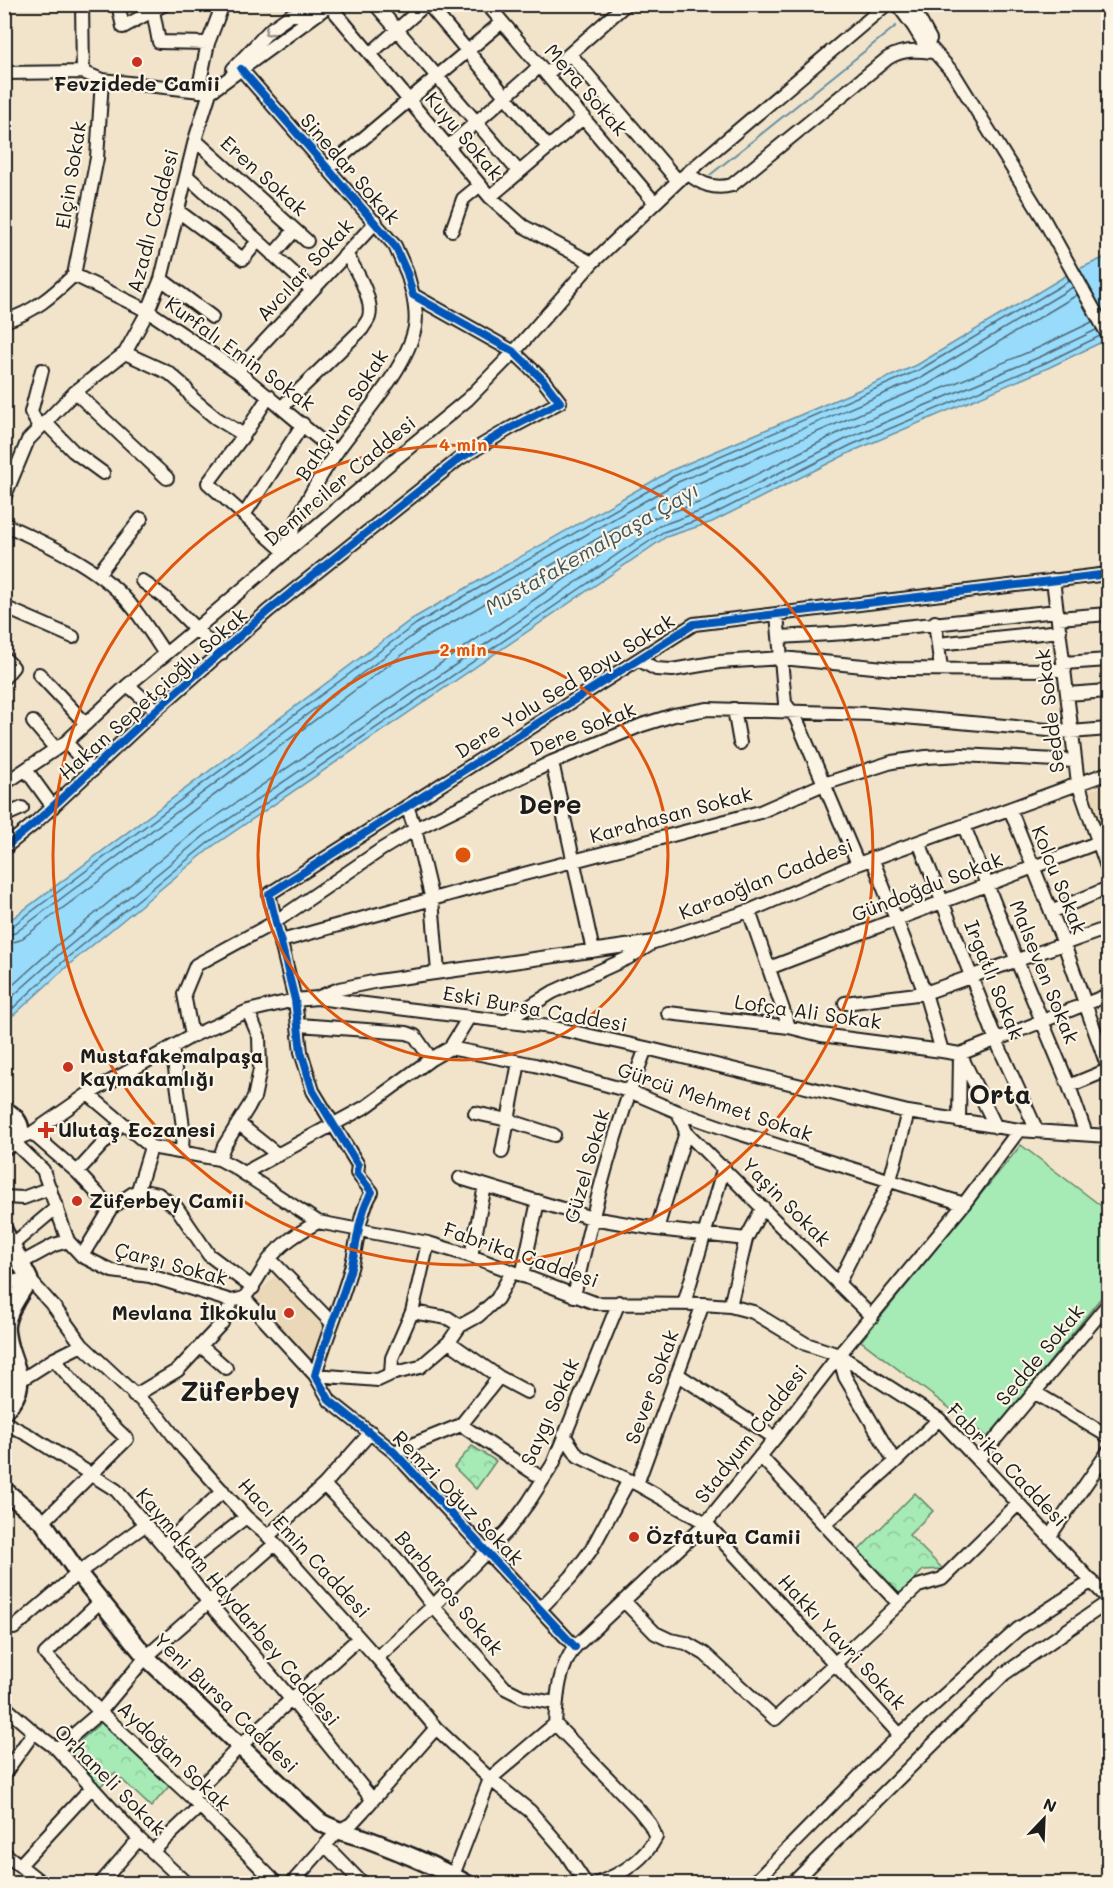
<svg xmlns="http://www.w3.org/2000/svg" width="1113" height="1888" font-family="Mali,sans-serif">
  <defs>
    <pattern id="park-crowns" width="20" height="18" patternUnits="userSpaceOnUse" patternTransform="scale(1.5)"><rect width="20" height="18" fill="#a6eab5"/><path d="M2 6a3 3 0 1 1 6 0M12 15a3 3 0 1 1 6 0" fill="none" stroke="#8ec89b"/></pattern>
  </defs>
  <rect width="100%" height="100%" fill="#f2e4cb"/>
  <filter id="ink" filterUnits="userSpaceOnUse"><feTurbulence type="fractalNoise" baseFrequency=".0167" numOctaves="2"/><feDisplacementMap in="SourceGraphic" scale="12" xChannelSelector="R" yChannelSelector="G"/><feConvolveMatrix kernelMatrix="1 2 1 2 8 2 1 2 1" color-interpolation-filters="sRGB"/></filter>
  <g filter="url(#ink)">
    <!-- built -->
    <path fill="#ebd8b9" d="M1108,786V848L1089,790Z
      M279,1272L328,1326L313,1364L251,1300Z"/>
    <!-- park -->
    <path fill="url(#park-crowns)" stroke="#618368" stroke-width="1.5" d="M472,1446L496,1461L476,1489L454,1467Z
      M915,1493L933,1511L909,1535L943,1569L923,1570L901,1594L896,1593L856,1553Z
      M104,1720L171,1784L151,1807L115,1773L98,1788L65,1754Z"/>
    <!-- pitch -->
    <path fill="#a6eab5" stroke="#618368" stroke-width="1.5" d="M1021,1145L1108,1211V1289L989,1438L861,1341Z"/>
    <!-- water -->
    <path fill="#98dbfa" stroke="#668fa1" stroke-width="1.5" d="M1108,256V339L1048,368L853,451L712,522L666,537L213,846L72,962L15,1014L5,1020V924L412,619L672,470L917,365L1072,272Z"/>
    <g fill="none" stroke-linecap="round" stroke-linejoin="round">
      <!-- shore -->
      <path stroke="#4e6875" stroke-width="1.5" d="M4,928L11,927L416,624L674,476L919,370L1069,281
        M4,936L15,933L420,630L678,482L923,377L1073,287
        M4,945L20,940L425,638L682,490L927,385L1077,295
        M4,993L57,945L199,828L654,518L704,501L844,430L1038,348L1092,322
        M4,1004L63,951L204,836L659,526L707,509L848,438L1042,356L1096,330
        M4,1013L12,1009L68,957L209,842L663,532L710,516L851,445L1045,363L1100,336"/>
      <!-- stream -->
      <path stroke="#668fa1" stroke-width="2" d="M710,175L896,26"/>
      <!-- minor casing -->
      <g stroke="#1c1c1c" stroke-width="16">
        <path id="minor" d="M82,4L83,72
          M118,4L123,27L165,4
          M375,4L519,172
          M428,4L548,147
          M487,4L655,203
          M897,4L914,27L925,45L932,49L954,74L1043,218L1108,335
          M911,4L930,39
          M323,5L330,6L490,197L523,226L592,263
          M153,11L159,42L208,43
          M370,54L426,4
          M570,54L678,181
          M233,69L271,29L291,15L320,12
          M4,73L83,72L102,80L210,92
          M547,74L626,4
          M198,91L208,43L223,4
          M195,140L307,241
          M448,147L540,66
          M328,168L502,22
          M687,173C701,184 714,190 732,185L888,58C903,49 917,50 933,52
          M187,176L312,290
          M490,197L584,117
          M178,211L243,259L258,241
          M452,230L463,199L480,185
          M273,255L295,230
          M74,275L148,311L237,371L336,453
          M74,275L97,158L102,80
          M161,279L212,317
          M4,321C33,313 53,295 74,275
          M125,353L169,373L183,385L193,399L216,418L244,435
          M237,371L376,222
          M75,392L167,478
          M269,396L244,435L208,483L285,552C294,521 319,477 338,450C362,416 407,368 415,327C417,316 415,306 413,295
          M282,407L362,329C364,325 368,321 369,317C374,300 355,268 346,254
          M45,422L73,451L103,473
          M39,427L31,412L42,370
          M4,498L28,440L75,392L125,353L148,311L161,279L195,140L210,92L331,4
          M244,515L303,424
          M4,524C49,545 103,568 134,609C145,623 155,639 165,654
          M98,574L141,519
          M1053,580L1078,783L1108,870
          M142,581L164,597L221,654
          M4,607L73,637
          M777,614L785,703L796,718L858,864
          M1058,618L1108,614
          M935,622L941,669
          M780,637L847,633L1057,611
          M938,644L1060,631
          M4,658L13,667L4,678
          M639,660L656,669L672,670L719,662L782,658L894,669L1065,670
          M1064,663L1108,660
          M39,674L86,724
          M128,685L156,710
          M1067,694L1108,691
          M734,709L740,743
          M33,722L56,749
          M66,742L92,771
          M552,762L593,951
          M27,771L53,807
          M4,784L66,742L128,685L197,628L394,460L468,399L514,352L592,263L678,181L887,4
          M407,806L415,829L432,900L438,972
          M1010,809L1064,944L1108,1068
          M4,816L22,808
          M964,826L1017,961L1069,1086L1086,1134
          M919,842L996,1040L1037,1131
          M4,848L35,823L156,710L268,611L459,459L509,429L560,402L543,380L514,352L413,295L407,273L395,246L241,69
          M872,858L925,993L942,1051L960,1054L959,1121
          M749,911L789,1027
          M1051,912L1108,888
          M281,941L497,881L760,812L824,784L892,762L926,757L962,755L1074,761
          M769,968L1099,842
          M319,997L339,989L378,981L654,942L749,911L858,864L1108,773
          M845,1003L925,993L1108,928
          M668,1013L789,1027L821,1035L942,1051
          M504,1022L553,992L628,958L648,946
          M299,1025L407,1033L415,1036L431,1059
          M192,1036L184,994L196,965L275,922L382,849L415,829L552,762L642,725L674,715L708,709L871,714L1071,732L1108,729
          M172,1047L183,1127L182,1152
          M450,1048L535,1065L629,1091L678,1112L735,1132L964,1204
          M1069,1086L1108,1070
          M88,1094L151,1147L219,1159L234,1167L318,1222
          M678,1112L686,1132L872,1317
          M475,1113L508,1120L554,1135
          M238,1123L278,1155
          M996,1127L960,1054L1108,995
          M32,1133L77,1172L111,1208
          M18,1138L32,1133L88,1094L192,1036L248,1011L295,1000L317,998L550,1027L646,1048L908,1112L1019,1130L1108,1136
          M14,1142L43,1170L68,1241L82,1256L112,1271L150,1276L231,1301L244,1298
          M502,1152L519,1062
          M219,1159L224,1146L254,1098L260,1069L259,1037L248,1011
          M77,1172L122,1123
          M244,1173L367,1106L431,1059L450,1048L469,1017
          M460,1178L592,1218L657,1229L746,1239L763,1207
          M138,1190L151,1147
          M4,1197L23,1198L50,1188
          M657,1229L686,1132
          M6,1246L12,1245L57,1207
          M82,1256L111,1208L138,1190L158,1194L177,1208L209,1255L253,1288
          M471,1256L485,1186
          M270,1259L331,1322
          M21,1263L54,1245L68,1241
          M522,1276L538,1201
          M4,1283L29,1279L55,1308L82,1345L160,1418L183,1448L246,1517L268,1536L377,1658L436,1728L490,1779L530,1811L563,1849L586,1884
          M838,1284L890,1180L908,1112
          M574,1296C593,1211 614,1129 646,1048
          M244,1298C254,1286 260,1274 268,1261C280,1244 300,1232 318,1222L428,1243L471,1256L595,1303L703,1304L730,1306L753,1312L806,1344L839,1355L939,1419L1108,1599
          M244,1298L315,1375L378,1380L391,1374L420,1367L449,1342L460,1326L478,1316L497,1299L512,1272
          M684,1304L724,1167
          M730,1306L746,1239
          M412,1312L448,1318L460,1326
          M449,1342L499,1377L527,1392
          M202,1347L226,1368
          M839,1355L845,1377L895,1462
          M391,1374L392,1358L412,1312L428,1243
          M677,1374L775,1438
          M21,1380L54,1359L82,1345
          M1034,1392L1108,1436
          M134,1396L178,1370L222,1323C224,1315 231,1310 231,1301
          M4,1422L30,1436L116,1490L182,1567L209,1603L291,1699L372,1799
          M461,1425L543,1479
          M564,1435L578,1456L637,1484L706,1523L900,1735
          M394,1452L461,1425L499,1377
          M760,1456L899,1604
          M978,1460L1108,1304
          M637,1484L703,1304
          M324,1485L395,1557L433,1606L505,1688L525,1698L556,1703
          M43,1522L127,1439L106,1419L54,1359
          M825,1524L895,1462L939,1419
          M268,1536L324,1485L371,1432
          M1049,1537L1108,1452
          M164,1545L223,1491
          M182,1567L246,1517
          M101,1601L45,1654L100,1712L191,1797L277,1884
          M624,1601L655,1633L670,1640L686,1643L705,1654L775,1719L918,1586L942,1579L1018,1504
          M540,1609L571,1577L591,1550L629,1480
          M14,1628L78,1573L145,1525
          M575,1647L394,1452L330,1401L315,1375C325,1339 341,1304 351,1268C358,1242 358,1215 372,1192L357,1173L358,1165L313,1091L301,1052L295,1000L269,894L694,624L1108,574
          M377,1658L433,1606L508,1530L528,1503L553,1464L619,1302
          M4,1706L34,1732L57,1749L139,1839L187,1884
          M555,1724L638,1809L650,1824L656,1837C644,1861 620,1875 595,1884
          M57,1749L100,1712L146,1657L275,1544
          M4,1774L34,1732
          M191,1797L239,1747L359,1638
          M325,1845L359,1880L365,1884
          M153,1851L199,1807
          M4,1853L43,1884
          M20,1865L92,1787
          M450,1883L490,1779L555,1724C557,1697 558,1669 575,1647L706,1523L775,1438L839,1355L964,1204L1019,1130
          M100,1884L139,1839
          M291,1884L337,1832L351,1824L363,1811L436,1728
          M753,1884L900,1735L1018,1629L1092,1581
          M792,1884L1004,1674L1108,1602"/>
      </g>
      <!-- major casing -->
      <g stroke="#1c1c1c" stroke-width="21">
        <path id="major" d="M4,1110C23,1119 28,1140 4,1146
          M4,1231L29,1279C21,1293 8,1309 6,1325C5,1330 7,1338 8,1343C16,1373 30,1386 4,1411
          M4,1490L43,1522L78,1573L146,1657L320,1822C336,1831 347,1833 364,1838C399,1851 435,1865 467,1884"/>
      </g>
      <!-- minor -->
      <use href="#minor" stroke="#fcf5e5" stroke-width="12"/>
      <!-- major -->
      <use href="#major" stroke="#fcf5e5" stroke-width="16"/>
      <!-- cycleway casing -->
      <g stroke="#fcf5e5" stroke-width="11">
        <path id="cycleway" d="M4,848L35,823L156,710L268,611L459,459L509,429L560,402L543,380L514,352L413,295L407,273L395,246L241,69
          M575,1647L394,1452L330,1401L315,1375C325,1339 341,1304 351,1268C358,1242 358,1215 372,1192L357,1173L358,1165L313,1091L301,1052L295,1000L269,894L694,624L1108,574"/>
      </g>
      <!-- cycleway -->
      <use href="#cycleway" stroke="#0057b8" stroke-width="8"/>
    </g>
    <!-- one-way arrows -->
    <defs><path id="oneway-chevron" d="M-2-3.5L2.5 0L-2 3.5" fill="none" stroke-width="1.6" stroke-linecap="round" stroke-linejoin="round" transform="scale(1.5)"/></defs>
    <use stroke="#97938b" href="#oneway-chevron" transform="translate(268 32) rotate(139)"/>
  </g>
  <!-- distance rings -->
  <g fill="none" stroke="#de560d" stroke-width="3">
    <circle cx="463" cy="855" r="205"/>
    <circle cx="463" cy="855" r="410"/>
  </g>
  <!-- markers -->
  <g fill="#c8321e" stroke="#fcf5e5" stroke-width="2">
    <circle cx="137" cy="62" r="6"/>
    <circle cx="68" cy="1067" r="6"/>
    <path d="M43 1121h6v6h6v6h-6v6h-6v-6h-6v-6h6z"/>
    <circle cx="77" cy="1201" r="6"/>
    <circle cx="289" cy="1313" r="6"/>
    <circle cx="634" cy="1537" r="6"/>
  </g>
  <g text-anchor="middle" stroke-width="4.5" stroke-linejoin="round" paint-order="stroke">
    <!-- poi labels -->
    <g font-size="20" font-weight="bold" fill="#1c1c1c" stroke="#fcf5e5" text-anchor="start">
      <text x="137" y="91" text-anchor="middle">Fevzidede Camii</text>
      <text x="80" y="1063">Mustafakemalpaşa<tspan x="80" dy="23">Kaymakamlığı</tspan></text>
      <text x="58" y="1137">Ulutaş Eczanesi</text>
      <text x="89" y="1208">Züferbey Camii</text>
      <text x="277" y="1320" text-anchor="end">Mevlana İlkokulu</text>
      <text x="646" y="1544">Özfatura Camii</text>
    </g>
    <!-- street labels -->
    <g font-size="20" fill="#1c1c1c" stroke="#fcf5e5">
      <text transform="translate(586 90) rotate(49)" y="7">Mera Sokak</text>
      <text transform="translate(464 136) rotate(50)" y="7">Kuyu Sokak</text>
      <text transform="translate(350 169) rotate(49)" y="7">Sinedar Sokak</text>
      <text transform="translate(71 175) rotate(-81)" y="7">Elçin Sokak</text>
      <text transform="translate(264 176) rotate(42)" y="7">Eren Sokak</text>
      <text transform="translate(153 221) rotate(-75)" y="7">Azadlı Caddesi</text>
      <text transform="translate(305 270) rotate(-47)" y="7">Avcılar Sokak</text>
      <text transform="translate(240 354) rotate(36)" y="7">Kurfalı Emin Sokak</text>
      <text transform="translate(342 415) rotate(-57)" y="7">Bahçıvan Sokak</text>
      <text transform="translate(340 481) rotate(-40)" y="7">Demirciler Caddesi</text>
      <text transform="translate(565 686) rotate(-32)" y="7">Dere Yolu Sed Boyu Sokak</text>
      <text transform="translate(153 694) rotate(-42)" y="7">Hakan Sepetçioğlu Sokak</text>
      <text transform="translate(1050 711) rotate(-97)" y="7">Sedde Sokak</text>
      <text transform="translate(583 729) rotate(-22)" y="7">Dere Sokak</text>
      <text transform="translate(671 815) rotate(-15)" y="7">Karahasan Sokak</text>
      <text transform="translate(766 879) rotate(-22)" y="7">Karaoğlan Caddesi</text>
      <text transform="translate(1059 880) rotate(68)" y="7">Kolcu Sokak</text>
      <text transform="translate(927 887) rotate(-21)" y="7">Gündoğdu Sokak</text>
      <text transform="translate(1044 972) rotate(68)" y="7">Malseven Sokak</text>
      <text transform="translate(994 980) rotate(68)" y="7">Irgatlı Sokak</text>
      <text transform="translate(535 1009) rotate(10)" y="7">Eski Bursa Caddesi</text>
      <text transform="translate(808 1012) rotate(8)" y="7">Lofça Ali Sokak</text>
      <text transform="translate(715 1102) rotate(19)" y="7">Gürcü Mehmet Sokak</text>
      <text transform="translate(587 1166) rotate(-74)" y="7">Güzel Sokak</text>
      <text transform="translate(786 1202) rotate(45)" y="7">Yaşin Sokak</text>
      <text transform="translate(521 1255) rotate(19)" y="7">Fabrika Caddesi</text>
      <text transform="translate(171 1264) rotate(15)" y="7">Çarşı Sokak</text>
      <text transform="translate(1040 1355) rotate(-50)" y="7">Sedde Sokak</text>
      <text transform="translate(652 1387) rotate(-70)" y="7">Sever Sokak</text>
      <text transform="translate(550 1412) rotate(-66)" y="7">Saygı Sokak</text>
      <text transform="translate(751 1434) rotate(-52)" y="7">Stadyum Caddesi</text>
      <text transform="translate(1007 1465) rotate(46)" y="7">Fabrika Caddesi</text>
      <text transform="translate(458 1498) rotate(46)" y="7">Remzi Oğuz Sokak</text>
      <text transform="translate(304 1548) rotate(47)" y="7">Hacı Emin Caddesi</text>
      <text transform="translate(449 1593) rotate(50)" y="7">Barbaros Sokak</text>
      <text transform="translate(238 1607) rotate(50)" y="7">Kaymakam Haydarbey Caddesi</text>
      <text transform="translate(842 1642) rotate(47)" y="7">Hakkı Yavri Sokak</text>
      <text transform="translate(226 1703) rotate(44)" y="7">Yeni Bursa Caddesi</text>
      <text transform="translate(174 1756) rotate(44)" y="7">Aydoğan Sokak</text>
      <text transform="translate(110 1780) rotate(45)" y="7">Orhaneli Sokak</text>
    </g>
    <!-- water labels -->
    <g font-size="21" font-style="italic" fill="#41555f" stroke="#fcf5e5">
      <text transform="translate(592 549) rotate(-30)" y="7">Mustafakemalpaşa Çayı</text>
    </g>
    <!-- district labels -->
    <g font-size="26" font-weight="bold" fill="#1c1c1c" stroke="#fcf5e5">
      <text x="550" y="814">Dere</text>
      <text x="1000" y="1104">Orta</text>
      <text x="240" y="1401">Züferbey</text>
    </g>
  </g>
  <circle cx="463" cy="855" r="9" fill="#de560d" stroke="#fcf5e5" stroke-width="3"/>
  <g font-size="18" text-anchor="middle" font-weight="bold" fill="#de560d" stroke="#fcf5e5" stroke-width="4.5" stroke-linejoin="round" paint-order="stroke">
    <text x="463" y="451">4 min</text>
    <text x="463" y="656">2 min</text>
  </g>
  <!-- margin -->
  <rect width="1113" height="1888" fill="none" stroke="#fcf5e5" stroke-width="24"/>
  <rect x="12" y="12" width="1089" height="1864" fill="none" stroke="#1c1c1c" stroke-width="2" filter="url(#ink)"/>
  <!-- north arrow -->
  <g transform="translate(1044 1819) rotate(23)" stroke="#fcf5e5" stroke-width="4.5" paint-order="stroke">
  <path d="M0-4.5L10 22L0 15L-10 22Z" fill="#1c1c1c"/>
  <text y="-9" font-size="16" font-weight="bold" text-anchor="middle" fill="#1c1c1c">N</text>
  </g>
</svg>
